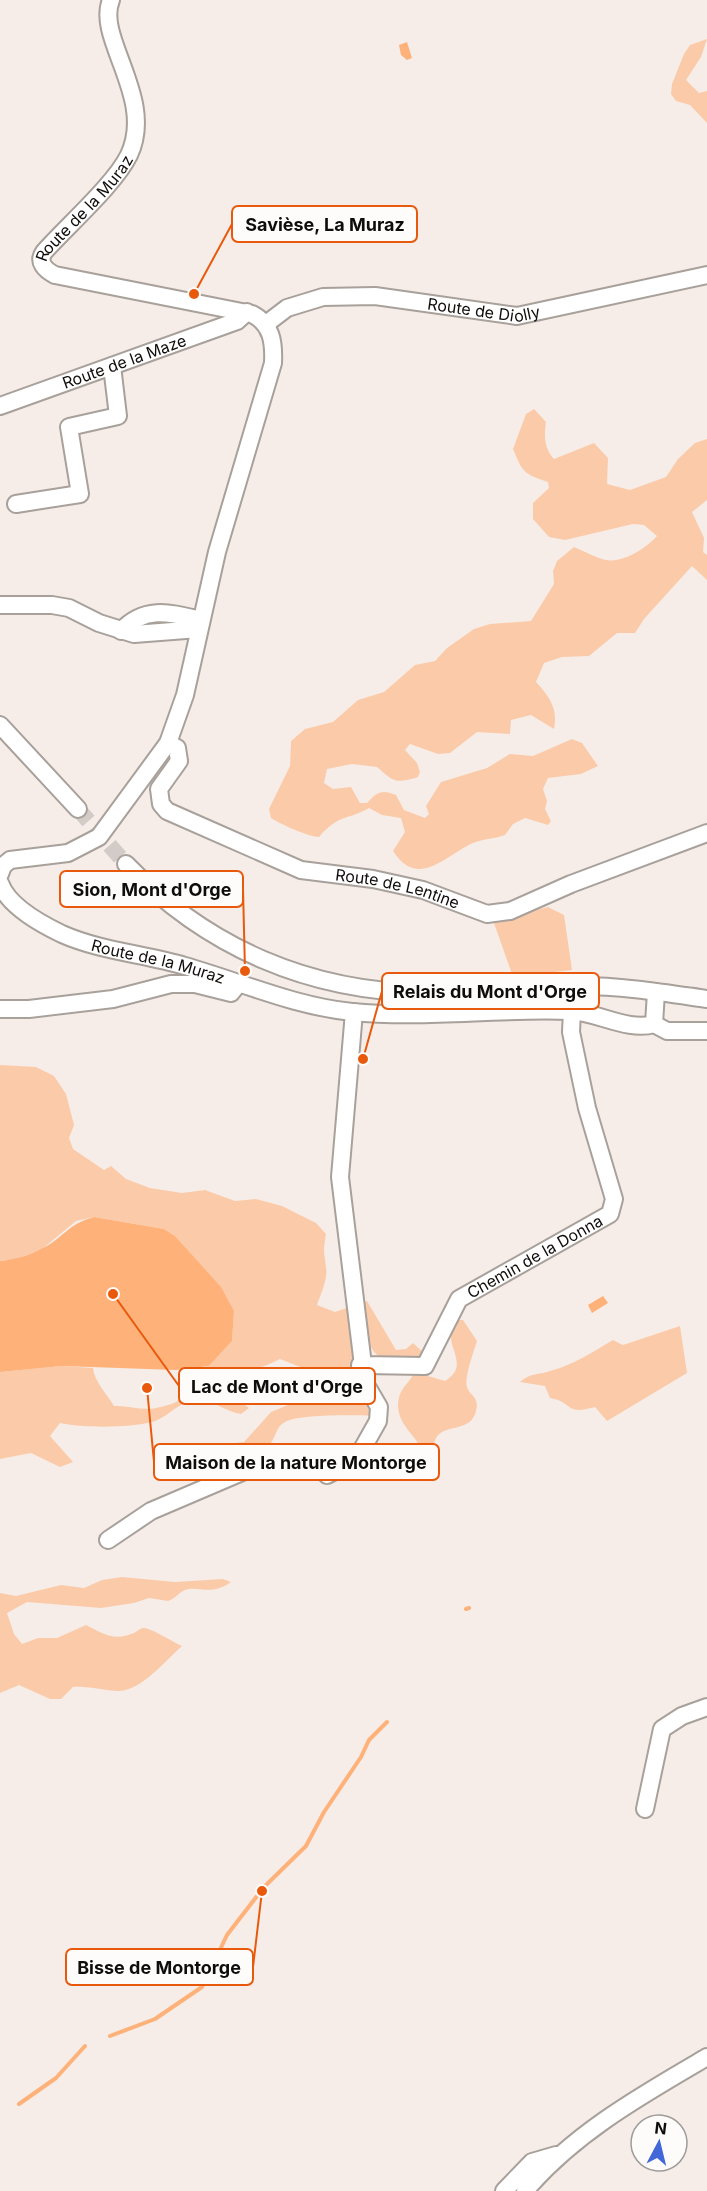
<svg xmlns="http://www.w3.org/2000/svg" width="707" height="2191" font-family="Inter,sans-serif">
  <rect width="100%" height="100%" fill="#f6ede8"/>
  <!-- green -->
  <path fill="#fbcba9" d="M707,39L701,57L686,80L699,93L707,91V123L690,105L676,101L671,94L672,84L684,54L690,45Z
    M534,409L546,422C544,436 544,448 554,459L594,443L608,458L607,484L630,490L666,477L678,459L695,443L707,439V500L692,512L704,538L703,552L707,555V580L692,566L644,619L635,633H617L589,656L562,657L544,663L536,682C550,697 558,709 554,729L531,715L511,720L510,734L477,732L450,753L438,754L410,744L405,750L417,763L420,772L418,777C395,784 394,782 377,767L352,764L327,769L324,783L333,789L351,787L360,803H367C377,792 382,789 396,795L404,810L425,818L429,814L426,806L441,782L487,768L510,754L533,756L572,739L582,743L598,766L581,774L548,778L543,789L547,801L545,809L551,821L548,825L525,818L513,824L505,835C494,839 482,839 473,843C446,855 418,890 393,851L405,832L401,818L382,815L369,808C346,821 340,813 319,837C309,837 280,824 271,818L269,809L290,766L291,741L305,729L333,722L358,700L384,692L415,665L435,661L447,648L474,629L490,624L531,621L554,584L553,571L557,561L574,547C584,551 596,558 606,560C624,563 646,548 657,536L644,525L633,524L565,540L549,537L533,519V503L549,488L548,482C524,474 523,473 513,449L526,414Z
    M548,907L564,915L572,970L513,977L494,923L500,919Z
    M0,1065L36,1067L54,1076L66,1094L74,1125L69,1138L73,1149L104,1170L111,1166L126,1179L150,1188L182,1193L205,1190L235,1201L256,1199L282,1206L316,1223L326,1234C323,1252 324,1250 326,1267C328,1279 321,1293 317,1305L335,1312L367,1301L396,1350L406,1349L413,1343L425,1354L421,1374L445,1381C462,1370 457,1361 452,1344C450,1336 451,1328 451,1320H463L477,1341C474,1351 464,1378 467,1387C469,1395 480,1397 476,1411C471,1433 445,1423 436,1438C433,1442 435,1450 433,1455L425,1454C415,1433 391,1421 400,1394C404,1385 412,1380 415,1370C397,1364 376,1362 369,1343L361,1341L374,1416C354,1415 301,1414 285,1422C275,1427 276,1439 269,1445C260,1452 239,1450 227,1453V1444L244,1442L271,1412L312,1395L320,1381L318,1374L280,1359C255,1373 220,1377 193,1370L209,1366L232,1341L234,1311L198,1262L175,1236L164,1229L94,1217L76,1221L42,1249L13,1260L0,1261Z
    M680,1326L687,1373L607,1421L595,1407C563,1416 575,1402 550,1398L545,1386L520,1382C530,1373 538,1375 550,1371C573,1365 593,1352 613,1340L623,1345Z
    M62,1366L93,1368C94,1381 107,1394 114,1406C128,1405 142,1411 156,1408C164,1406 176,1404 182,1398C186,1396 188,1390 192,1387C213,1372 235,1396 249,1408L241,1414C224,1412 211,1397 193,1401C177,1403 167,1418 152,1422C130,1428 81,1428 60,1423L50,1436L73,1462L60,1467L31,1453L0,1459V1372Z
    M122,1577L175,1582L223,1579L231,1582C210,1597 198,1585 185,1590C178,1593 175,1599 168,1601L149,1598L134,1603L101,1608L27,1602L7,1613L14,1634L22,1644L38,1638H57L86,1625C102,1633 113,1641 131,1634C136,1633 139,1628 144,1628C149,1627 175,1643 182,1646C165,1661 142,1690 119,1691C102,1691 92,1686 73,1687L61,1699H50L19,1685L0,1693V1593L16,1596L61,1585L84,1588L102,1580Z"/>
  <!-- water -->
  <path fill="#feb179" d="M407,42L412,58L407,60L401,55L399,45Z
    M94,1217L164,1229L175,1236L221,1287L234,1311L232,1341L209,1366L176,1370L62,1366L0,1372V1261C14,1260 29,1255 41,1249C63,1239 67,1224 94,1217Z
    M603,1296L608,1303L592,1313L588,1305Z"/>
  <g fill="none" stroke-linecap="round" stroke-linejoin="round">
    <!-- stream -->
    <path stroke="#feb179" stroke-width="4" d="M466,1609L469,1608
      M110,2036L155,2019L202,1987L227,1935L264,1887L306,1846L324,1812L361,1757L369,1740L387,1722
      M19,2104L56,2078L85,2046"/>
    <!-- minor-tunnel -->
    <path stroke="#d3cbc7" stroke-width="16" stroke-dasharray="16 8" stroke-linecap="butt" d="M78,809L126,864"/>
    <!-- minor casing -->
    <g stroke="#a8a09a" stroke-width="20">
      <g id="minor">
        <path id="s1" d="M266,324L287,308L323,297L375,296L517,316L707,275"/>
        <path id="s2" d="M0,406L237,321L247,312"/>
        <path d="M16,504L80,494L69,427L118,416L112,366"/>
        <path d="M0,605H52L69,608L99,623L134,634L199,629"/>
        <path d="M121,631C145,605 171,613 201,620"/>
        <path d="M0,725L78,809"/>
        <path id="s3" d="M168,743L177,748L179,761L159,789L161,804L167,811L301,870L373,879L423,890L487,914L510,911L571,884L707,833"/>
        <path d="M126,864C207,948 310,992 426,993C478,993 529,986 580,986C623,986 665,993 707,999"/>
        <path id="s4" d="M0,874L3,866L10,860L68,853L99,837L168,743L185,695L217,552L273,363C274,343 272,324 252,314L55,275C45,270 37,262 44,252C67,226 115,184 129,155C156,98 95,38 111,0"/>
        <path id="s5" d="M0,883C8,906 41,924 62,934C100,951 145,954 185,966C241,982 294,1006 352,1012C424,1019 497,1008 570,1011C598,1012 628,1032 654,1024"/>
        <path d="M0,1009H29L113,999L171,984H195L231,993L239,983"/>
        <path id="s6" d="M354,1012L340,1177L363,1365L425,1366L459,1299L610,1214L614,1199L587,1108L571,1032L572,1011"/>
        <path d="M654,1024L667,1031H707"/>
        <path d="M654,1024L656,992"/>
        <path d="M108,1540L151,1511L247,1470L302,1460L318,1465L327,1475L356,1460L378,1421L379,1407L362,1378L360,1365"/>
        <path d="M645,1809L662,1729L682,1716L707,1707"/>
        <path d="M504,2191L532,2162L556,2155"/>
        <path d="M525,2191C574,2133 642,2095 707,2057"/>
      </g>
    </g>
    <!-- minor -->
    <use href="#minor" stroke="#fff" stroke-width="16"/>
  </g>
  <g text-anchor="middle" stroke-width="6" stroke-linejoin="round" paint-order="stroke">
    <!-- street labels -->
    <g font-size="16" fill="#0f0c0b" stroke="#fefcfb">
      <text dy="6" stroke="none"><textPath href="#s4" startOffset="969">Route de la Muraz</textPath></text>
      <text dy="6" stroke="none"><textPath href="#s1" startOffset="226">Route de Diolly</textPath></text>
      <text dy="6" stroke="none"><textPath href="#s2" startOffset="132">Route de la Maze</textPath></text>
      <text dy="6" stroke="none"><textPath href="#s3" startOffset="327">Route de Lentine</textPath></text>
      <text dy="6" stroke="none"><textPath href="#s5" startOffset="182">Route de la Muraz</textPath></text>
      <text dy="6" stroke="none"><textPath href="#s6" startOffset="579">Chemin de la Donna</textPath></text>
    </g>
  </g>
  <!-- callouts -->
  <path fill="none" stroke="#e8590c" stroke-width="2" d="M194 294L232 224M245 971L243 889M363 1059L382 991M113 1294L179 1386M147 1388L154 1462M262 1891L253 1967"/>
  <g fill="#e8590c" stroke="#fefcfb" stroke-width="2">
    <circle cx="194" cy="294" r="6"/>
    <circle cx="245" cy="971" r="6"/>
    <circle cx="363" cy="1059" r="6"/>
    <circle cx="113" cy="1294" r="6"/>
    <circle cx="147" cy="1388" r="6"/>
    <circle cx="262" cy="1891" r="6"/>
  </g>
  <g fill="#fefcfb" stroke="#e8590c" stroke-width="2">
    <rect x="232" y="206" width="185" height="36" rx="6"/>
    <rect x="60" y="871" width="183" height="36" rx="6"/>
    <rect x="382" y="973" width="217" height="36" rx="6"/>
    <rect x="179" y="1368" width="196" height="36" rx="6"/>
    <rect x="154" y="1444" width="285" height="36" rx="6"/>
    <rect x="66" y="1949" width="187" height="36" rx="6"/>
  </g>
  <g font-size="18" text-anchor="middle" font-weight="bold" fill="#0f0c0b">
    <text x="325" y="231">Savièse, La Muraz</text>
    <text x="152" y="896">Sion, Mont d'Orge</text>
    <text x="490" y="998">Relais du Mont d'Orge</text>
    <text x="277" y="1393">Lac de Mont d'Orge</text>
    <text x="296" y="1469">Maison de la nature Montorge</text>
    <text x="159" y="1974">Bisse de Montorge</text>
  </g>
  <!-- north arrow -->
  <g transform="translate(659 2143) rotate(7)"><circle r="28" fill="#fefcfb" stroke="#9e9c9b" stroke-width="1.5"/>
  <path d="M0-4.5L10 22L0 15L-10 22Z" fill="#4167d9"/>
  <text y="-9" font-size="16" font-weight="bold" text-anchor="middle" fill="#0f0c0b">N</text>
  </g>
</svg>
